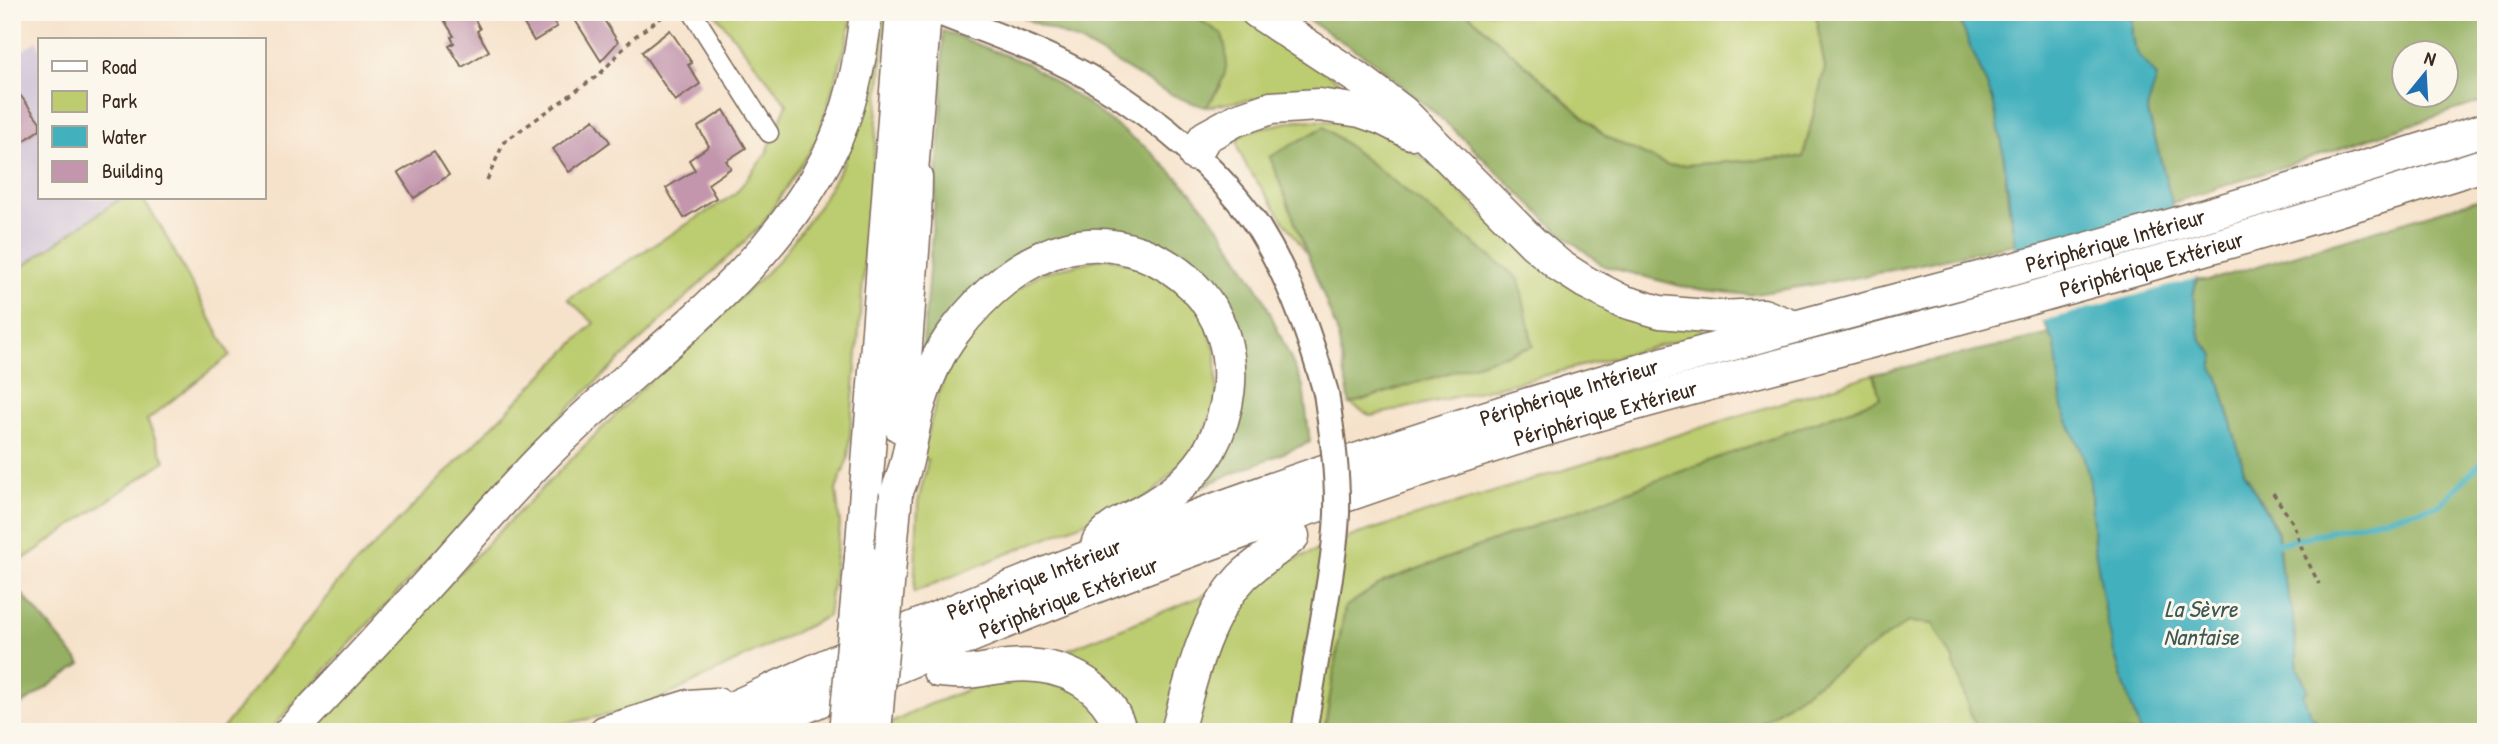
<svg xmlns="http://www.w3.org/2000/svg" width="2498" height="744" font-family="'Patrick Hand',sans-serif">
  <rect width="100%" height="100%" fill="#fbf7ec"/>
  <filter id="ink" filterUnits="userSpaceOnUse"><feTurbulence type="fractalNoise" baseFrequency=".0143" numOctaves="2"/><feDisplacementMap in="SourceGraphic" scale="14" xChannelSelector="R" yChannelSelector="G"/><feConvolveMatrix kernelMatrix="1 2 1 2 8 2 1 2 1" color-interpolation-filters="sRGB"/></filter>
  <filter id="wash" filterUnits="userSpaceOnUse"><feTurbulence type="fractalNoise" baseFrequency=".00686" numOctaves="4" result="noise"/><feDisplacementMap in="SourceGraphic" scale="28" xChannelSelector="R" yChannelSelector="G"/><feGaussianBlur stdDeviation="1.57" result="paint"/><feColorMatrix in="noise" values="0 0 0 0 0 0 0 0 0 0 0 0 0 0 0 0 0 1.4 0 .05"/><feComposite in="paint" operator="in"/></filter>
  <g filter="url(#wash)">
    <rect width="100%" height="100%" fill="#f6e2ca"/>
    <!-- industrial -->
    <path fill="#cbbfd5" d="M36,41L40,48V198H121L12,274V58Z"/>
    <!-- green -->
    <path fill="#bccc6f" stroke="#7c7b46" stroke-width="2" d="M714,12H853L846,45L817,140L762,225L569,408L268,732H220L341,579L594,323L568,299L735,194L766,154L787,104Z
      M1187,12H1232L1263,30L1359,95C1308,87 1257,99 1206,107L1221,86Z
      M1466,12H1815L1825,68L1803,157L1668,166L1606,137Z
      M882,15H886L848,458L836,490L840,525L828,616L642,708L524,732H307L484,547L653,377L706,331L778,261L818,207L842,166L871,87Z
      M1298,120L1348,122L1379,131L1431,163L1484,216L1565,282L1700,325L1705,334L1507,385L1371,416L1350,404L1532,346L1270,157L1309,257L1247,167L1239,151L1237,140L1247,131Z
      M121,198H142L160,225L230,355L147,420L165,461L12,567V274Z
      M1108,257L1145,269L1172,285L1202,312L1216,352L1217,402L1198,446L1151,495L914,592L918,503L928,460L921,457L941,385L962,339L993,307L1041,273Z
      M1874,374L1880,398L1385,581L1345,607L1324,732H873L926,706L1358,534Z
      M1907,622L1933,623L1953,660L1972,718L1981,732H1747Z"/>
    <!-- forest -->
    <path fill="#95b062" stroke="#686d40" stroke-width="2" fill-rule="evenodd" d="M1025,12H1187L1222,34C1232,66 1225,81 1206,107C1164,97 1128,67 1089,47C1068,36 1046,28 1024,18Z
      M1296,12H1466L1606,137L1668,166L1803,157L1825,68L1815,12H1958L1961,24L1993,100L2002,143L2009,209L2015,244L1854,278L1749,295L1688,288L1604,266L1557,230L1452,128L1374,62Z
      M2131,12H2486V100L2172,203L2147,108L2157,77C2147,65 2133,53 2132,36C2131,27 2133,21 2131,12ZM2404,52H2446V94H2404Z
      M943,31L1028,64L1083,101L1149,150L1190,190L1222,231L1262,295L1303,386L1310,442L1200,487L1234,441L1243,395L1235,318L1201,278L1158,248L1006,264L922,355L941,126Z
      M1324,127L1519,279L1533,346L1350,404L1337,331L1270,157Z
      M2486,197V732H2319L2316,720L2311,717L2302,695L2308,690L2298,669L2292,610L2281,570L2278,532L2244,471L2219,378L2212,369L2215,355L2201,340L2193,296L2197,280H2211Z
      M2051,334L2055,344L2062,408L2083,454L2090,481L2094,543L2114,653L2140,732H1981L1972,718L1953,660L1933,624L1908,622L1747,732H1324L1345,607L1385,581L1880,398L1874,374Z
      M12,582L81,664L12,711Z"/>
    <!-- water -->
    <path fill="#42b0bd" stroke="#3e6d6e" stroke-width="2" d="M1958,12H2131C2133,21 2131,27 2132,36C2133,53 2147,65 2157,77L2147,109L2181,236L2200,259L2193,296L2201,340L2215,355L2212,369L2219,378L2244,471L2277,532L2281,570L2292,610L2298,669L2308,690L2303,695L2311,716L2316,719L2318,732H2140L2114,653L2106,615L2094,543L2090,481L2083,454L2062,408L2055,344L2027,289L2016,254L2002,143L1993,100L1961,24Z"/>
    <!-- pier -->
    <path fill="#f6e2ca" d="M2177,207L2184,235L2204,258L2201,277L2040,322L2020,283L2121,224Z"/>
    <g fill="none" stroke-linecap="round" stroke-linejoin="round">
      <!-- stream -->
      <path stroke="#42b0bd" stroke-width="6" d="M2272,545L2440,505L2486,457"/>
    </g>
    <g id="blocks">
      <!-- building -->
      <path fill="#c396ad" d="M439,12H471L480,29L477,31L489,51L462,67L449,46L454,43L451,37L454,36Z
        M517,12H548L557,27L534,41Z
        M570,12H599L618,42L601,61Z
        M670,30L692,63L688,65L700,84L675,101L642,52Z
        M12,84L40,122V129L12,150Z
        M724,110L746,148L726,161L731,168L708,184L716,198L684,218L666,188L695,170L689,160L709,146L698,127Z
        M594,119L610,142L569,172L553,149Z
        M434,151L449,175L414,198L398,173Z"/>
    </g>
  </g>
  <g filter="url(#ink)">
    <use href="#blocks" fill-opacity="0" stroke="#7c6a5a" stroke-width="2"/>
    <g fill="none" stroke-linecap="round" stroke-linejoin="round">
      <!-- street casing -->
      <g stroke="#7c6a5a" stroke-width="21">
        <path id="street" d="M692,12L769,133"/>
      </g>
      <!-- secondary casing -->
      <g stroke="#7c6a5a" stroke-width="28">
        <path id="secondary" d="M937,12C992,34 1051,53 1102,85C1157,118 1222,172 1258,227C1290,278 1310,335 1326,393
          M1304,732L1328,590"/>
      </g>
      <!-- highway casing -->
      <g stroke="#7c6a5a" stroke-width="35">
        <g id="highway">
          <path d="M1257,12L1362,81L1403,112L1533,243L1560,266L1585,282L1622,301L1660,312L1718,317L1763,315L1792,326"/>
          <path d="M1195,155L1205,137L1236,120L1271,108L1319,105L1360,111L1383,119L1411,133"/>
          <path d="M910,196L925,12"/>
          <path d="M900,426L915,224L916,177"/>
          <path d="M896,494C909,464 910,442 917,412C925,384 937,354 955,331C983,294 1022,259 1068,248C1092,242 1118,245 1141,253C1226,285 1251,372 1210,449C1194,478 1169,497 1141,512C1125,521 1108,527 1098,542"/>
          <path d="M861,557L902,12"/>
          <path d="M939,671C969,675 981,669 1009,666C1059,661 1106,682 1121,732"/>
          <path d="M290,732C335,685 380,637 423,589C465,543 504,496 548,452C646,353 768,278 831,150C852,107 861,59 866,12"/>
          <path d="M605,732L689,706L717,704"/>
          <path id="s1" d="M681,732C989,585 1320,464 1648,368C1798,324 1950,287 2101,245C2230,209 2358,170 2486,129"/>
          <path id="s2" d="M750,732C928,650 1110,578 1296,513C1379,484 1463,454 1548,429C1675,391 1803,360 1930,326C2116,275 2302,223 2486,164"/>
          <path d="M1177,732C1191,679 1204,618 1242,577C1258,561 1277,551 1293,536"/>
        </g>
      </g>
      <!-- path -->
      <path stroke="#7c6a5a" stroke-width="3.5" stroke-dasharray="5 5" stroke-linecap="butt" d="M487,180L504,142L600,74L634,37L669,12
        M2273,493L2293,523L2303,552L2319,584"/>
      <!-- street -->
      <use href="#street" stroke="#fff" stroke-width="18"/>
      <!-- secondary -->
      <use href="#secondary" stroke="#fff" stroke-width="24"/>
      <!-- highway -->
      <use href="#highway" stroke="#fff" stroke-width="32"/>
      <!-- secondary-bridge casing -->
      <g stroke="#7c6a5a" stroke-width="28" stroke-linecap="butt">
        <path id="secondary-bridge" d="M1326,393C1332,433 1338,473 1337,514C1336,539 1332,565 1328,590"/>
      </g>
      <!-- highway-bridge casing -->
      <g stroke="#7c6a5a" stroke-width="35" stroke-linecap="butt">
        <path id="highway-bridge" d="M845,732L861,557
          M875,732L896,494"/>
      </g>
      <!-- secondary-bridge -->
      <use href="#secondary-bridge" stroke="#fff" stroke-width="24"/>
      <!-- highway-bridge -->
      <use href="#highway-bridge" stroke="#fff" stroke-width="32"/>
    </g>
  </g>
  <g text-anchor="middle" stroke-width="6" stroke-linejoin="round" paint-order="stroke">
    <!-- street labels -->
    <g font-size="23" fill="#3b2a1e" stroke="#fbf7ec">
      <text dy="8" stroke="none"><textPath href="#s1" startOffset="1519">Périphérique Intérieur</textPath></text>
      <text dy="8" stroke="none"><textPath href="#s2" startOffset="1480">Périphérique Extérieur</textPath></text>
      <text dy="8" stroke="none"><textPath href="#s1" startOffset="952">Périphérique Intérieur</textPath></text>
      <text dy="8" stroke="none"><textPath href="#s2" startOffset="914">Périphérique Extérieur</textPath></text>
      <text dy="8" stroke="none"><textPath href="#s1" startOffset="385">Périphérique Intérieur</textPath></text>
      <text dy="8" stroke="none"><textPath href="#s2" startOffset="346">Périphérique Extérieur</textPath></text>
    </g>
    <!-- water labels -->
    <g font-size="24" font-style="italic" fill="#3d5956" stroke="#fbf7ec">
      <text x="2201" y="617">La Sèvre<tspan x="2201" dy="28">Nantaise</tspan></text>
    </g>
  </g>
  <!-- margin -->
  <rect width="2498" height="744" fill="none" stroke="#fbf7ec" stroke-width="42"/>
  <!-- legend -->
  <rect x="38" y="38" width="228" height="161" fill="#fbf7ec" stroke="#aea59a" stroke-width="2"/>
  <rect x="52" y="61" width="35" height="10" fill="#ffffff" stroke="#aea59a" stroke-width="2"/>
  <text x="102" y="74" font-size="21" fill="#3b2a1e">Road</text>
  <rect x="52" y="91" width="35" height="21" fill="#bccc6f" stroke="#aea59a" stroke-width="2"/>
  <text x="102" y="108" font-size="21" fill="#3b2a1e">Park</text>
  <rect x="52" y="126" width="35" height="21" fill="#42b0bd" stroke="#aea59a" stroke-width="2"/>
  <text x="102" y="144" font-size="21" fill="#3b2a1e">Water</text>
  <rect x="52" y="161" width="35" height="21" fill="#c396ad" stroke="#aea59a" stroke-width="2"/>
  <text x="102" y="178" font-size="21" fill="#3b2a1e">Building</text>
  <!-- north arrow -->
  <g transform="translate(2425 74) rotate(18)"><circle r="33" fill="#fbf7ec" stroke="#aea59a" stroke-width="2"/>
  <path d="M0-5L12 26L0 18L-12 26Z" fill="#1f6fb2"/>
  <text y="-10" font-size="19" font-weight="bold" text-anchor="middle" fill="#3b2a1e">N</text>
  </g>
</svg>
